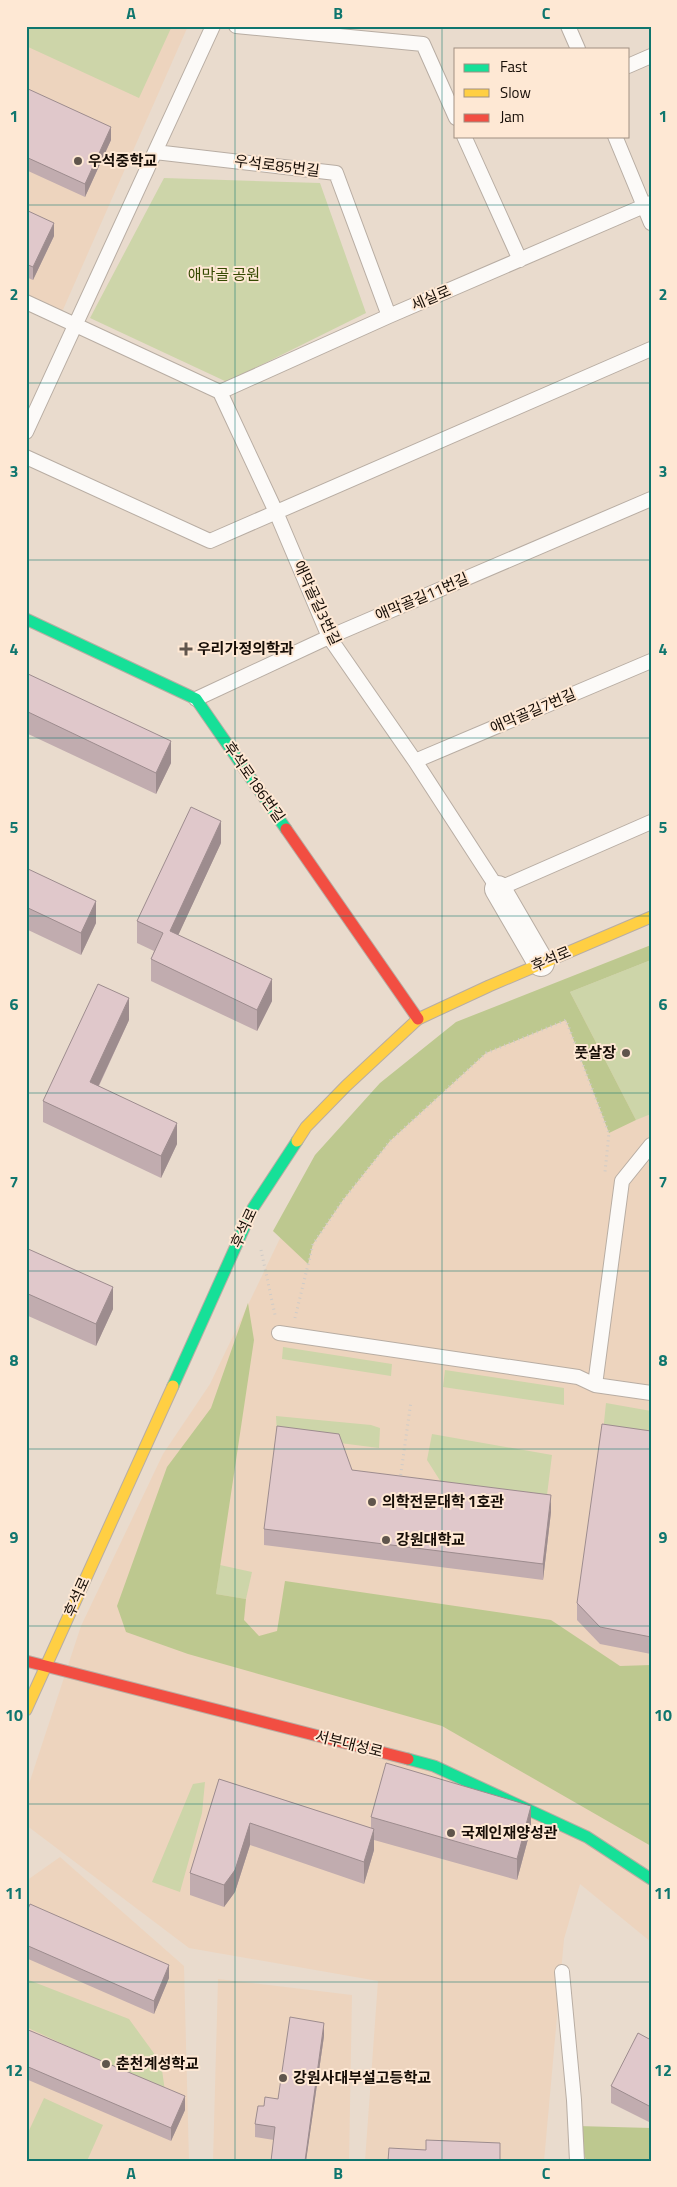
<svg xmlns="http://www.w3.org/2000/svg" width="677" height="2187" font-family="'Titillium Web','Noto Sans KR',sans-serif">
  <rect width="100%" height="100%" fill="#e9dbcd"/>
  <!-- built -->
  <path fill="#edd4be" d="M26,26H188L62,312L26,295Z
    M651,963V1942L580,1884L564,1939L544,2161H365L378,1981L189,1948L26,1825V1793L81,1626L163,1454L210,1384L284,1230L489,1033Z
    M60,1857L184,1966L189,2161H26V1881Z
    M218,1979L352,1995L349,2161H213Z"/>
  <!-- green -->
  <path fill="#cdd5a9" d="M26,26H172L139,98L26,46Z
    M164,178L320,183L366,313L227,382L90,318Z
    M651,960V1114L636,1120L570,992Z
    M283,1347L392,1364L391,1376L282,1359Z
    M445,1370L564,1388V1405L443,1387Z
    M606,1403L651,1411V1440L603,1432Z
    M276,1416L371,1425L380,1428L379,1448L277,1435Z
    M432,1434L552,1455L546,1503L446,1490L427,1460Z
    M220,1565L252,1572L246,1599L216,1594Z
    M205,1782L202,1813L180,1892L152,1882L193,1784Z
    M26,1979L129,2019L161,2063L165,2091L26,2027Z
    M44,2098L103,2125L87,2161H26V2137Z"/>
  <!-- forest -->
  <path fill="#bdc88f" d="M651,945V960L570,992L636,1120L609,1133L566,1020L486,1053L390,1141L343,1200L313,1244L308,1264L273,1231L315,1155L380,1083L456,1022Z
    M248,1303L254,1340L216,1594L246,1599L244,1620L259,1636L277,1631L285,1581L551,1620L620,1666L651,1665V1846L442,1726L188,1654L126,1632L117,1606L167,1467L211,1408Z
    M577,2126L651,2128V2161H586Z"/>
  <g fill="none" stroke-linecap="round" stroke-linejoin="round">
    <!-- lane casing -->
    <g stroke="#b8ada3" stroke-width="16">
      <path id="lane" d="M236,26L423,44L456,118
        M568,26L578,49
        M628,66L651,56
        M464,136L520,260
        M615,136L651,223
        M155,152L336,173L389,316
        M26,302L220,392L276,512L329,637L415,761L498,889L651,822
        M220,392L389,316L651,203
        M26,432L213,26
        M26,457L210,541L651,349
        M196,699L329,637L651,499
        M415,761L651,661
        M279,1333L578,1377L595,1385L651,1393
        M595,1385L622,1181L651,1145
        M562,1972L574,2100L577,2161"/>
    </g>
    <!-- street casing -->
    <g stroke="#b8ada3" stroke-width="28">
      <path id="street" d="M498,889L541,963"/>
    </g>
    <!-- fast casing -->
    <g stroke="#b8ada3" stroke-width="13">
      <path id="fast" d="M26,619L196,699L286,829
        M173,1386L253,1208L297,1141
        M408,1759L434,1766L587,1837L651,1879"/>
    </g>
    <!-- slow casing -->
    <g stroke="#b8ada3" stroke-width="13">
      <path id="slow" d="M297,1141L306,1127L346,1086L418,1019L489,986L651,917
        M26,1710L173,1386"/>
    </g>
    <!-- jam casing -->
    <g stroke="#b8ada3" stroke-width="13">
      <path id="jam" d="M286,829L418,1019
        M26,1661L408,1759"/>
    </g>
    <!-- path -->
    <path stroke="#cfcbc7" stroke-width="3" stroke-dasharray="1 4" stroke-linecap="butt" d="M261,1250L275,1315
      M295,1318L313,1244L343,1200L390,1141L486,1053L566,1020L609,1133L605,1172
      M400,1480L411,1401"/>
    <!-- lane -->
    <use href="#lane" stroke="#fcfaf8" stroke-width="14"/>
    <!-- street -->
    <use href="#street" stroke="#fcfaf8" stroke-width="26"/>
    <!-- fast -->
    <use href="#fast" stroke="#16e098" stroke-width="11"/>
    <!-- slow -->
    <use href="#slow" stroke="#ffcf43" stroke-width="11"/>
    <!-- jam -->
    <use href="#jam" stroke="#f24e42" stroke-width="11"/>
  </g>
  <!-- wall -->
  <path fill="#c1acaf" d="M26,88L111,140L85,197L26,170Z
    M26,210L54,236L33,280L26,277Z
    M26,673L171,763L156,794L26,733Z
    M221,843L178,935L272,1001L257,1031L151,981V959L154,951L137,943V921Z
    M26,868L96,923L81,955L26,929Z
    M129,1020L99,1086L177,1144L161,1178L43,1122V1101Z
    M26,1248L113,1309L96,1346L26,1315Z
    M651,1431V1654L600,1644L577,1620V1603Z
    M352,1470L551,1512L543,1580L264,1545V1529Z
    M219,1779L371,1828V1817L531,1828L517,1880L374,1840V1850L364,1884L250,1845L235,1892L224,1907L190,1895V1873Z
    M26,1914L169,1978L154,2014L26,1958Z
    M26,2029L185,2110L171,2141L26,2079Z
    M324,2036L306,2161H271L274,2140L255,2137V2124L264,2106L278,2099Z
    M651,2040V2123L611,2103V2086Z"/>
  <!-- shaded-wall -->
  <path fill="#9d8c8e" d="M111,127V140L85,197V184Z
    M54,223V236L33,280V267Z
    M171,741V763L156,794V773Z
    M221,821V843L170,953V931Z
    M96,901V923L81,955V933Z
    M272,979V1001L257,1031V1010Z
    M129,998V1020L90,1104V1082Z
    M177,1123V1144L161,1178V1156Z
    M113,1287V1309L96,1346V1324Z
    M551,1495V1512L543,1580V1564Z
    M531,1806V1828L517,1880V1859Z
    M250,1823V1845L235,1892L224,1907V1885Z
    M374,1829V1850L364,1884V1862Z
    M169,1965V1978L154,2014V2001Z
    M324,2023V2036L306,2161H305Z
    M185,2096V2110L171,2141V2128Z"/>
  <!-- building -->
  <path fill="#e0c8cb" stroke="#9d8c8e" d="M26,88L111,127L85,184L26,157Z
    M26,210L54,223L33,267L26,264Z
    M26,673L171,741L156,773L26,711Z
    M191,807L221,821L170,931L272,979L257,1010L151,959L163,933L137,921Z
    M26,868L96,901L81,933L26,907Z
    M98,984L129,998L90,1082L177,1123L161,1156L43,1101Z
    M26,1248L113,1287L96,1324L26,1293Z
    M602,1424L651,1431V1637L600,1627L577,1603Z
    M277,1426L339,1434L352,1470L551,1495L543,1564L264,1529Z
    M386,1763L531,1806L517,1859L371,1817Z
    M219,1779L374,1829L364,1862L250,1823L235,1870L224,1885L190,1873Z
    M30,1904L169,1965L154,2001L26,1945V1914Z
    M290,2017L324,2023L305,2161H271L275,2127L255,2124L258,2106H264L265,2097L278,2099Z
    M26,2029L185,2096L171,2128L26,2066Z
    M638,2033L651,2040V2107L611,2086Z
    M426,2140L500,2143V2161H388L389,2148L426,2150Z"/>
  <!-- grid -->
  <path fill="none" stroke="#0f766e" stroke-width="1" stroke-opacity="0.55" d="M235,26V2161M442,26V2161M26,205H651M26,383H651M26,560H651M26,738H651M26,916H651M26,1093H651M26,1271H651M26,1449H651M26,1626H651M26,1804H651M26,1982H651"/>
  <!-- markers -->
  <g fill="#60554c" stroke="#fee8d4" stroke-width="2">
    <circle cx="78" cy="161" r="5"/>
    <path d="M183.5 641.5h5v5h5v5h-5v5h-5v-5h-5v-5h5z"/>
    <circle cx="626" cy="1053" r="5"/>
    <circle cx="372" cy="1502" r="5"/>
    <circle cx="386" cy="1540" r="5"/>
    <circle cx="451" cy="1833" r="5"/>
    <circle cx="106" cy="2064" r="5"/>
    <circle cx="283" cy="2078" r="5"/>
  </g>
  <g text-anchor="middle" stroke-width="4" stroke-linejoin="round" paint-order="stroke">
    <!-- poi labels -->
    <g font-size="15" font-weight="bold" fill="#160d06" stroke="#fee8d4" text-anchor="start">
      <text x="88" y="166">우석중학교</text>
      <text x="197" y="654">우리가정의학과</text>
      <text x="616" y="1058" text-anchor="end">풋살장</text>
      <text x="382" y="1507">의학전문대학 1호관</text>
      <text x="396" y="1545">강원대학교</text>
      <text x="461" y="1838">국제인재양성관</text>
      <text x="116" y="2069">춘천계성학교</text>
      <text x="293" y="2083">강원사대부설고등학교</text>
    </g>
    <!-- street labels -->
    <g font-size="15" fill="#160d06" stroke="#fee8d4">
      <text transform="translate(277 166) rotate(7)" y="5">우석로85번길</text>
      <text transform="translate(431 298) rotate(-23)" y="5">세실로</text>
      <text transform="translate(422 597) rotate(-23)" y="5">애막골길11번길</text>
      <text transform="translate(317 603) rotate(65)" y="5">애막골길3번길</text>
      <text transform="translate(533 711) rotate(-23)" y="5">애막골길7번길</text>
      <text transform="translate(254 782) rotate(55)" y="5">후석로186번길</text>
      <text transform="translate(551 959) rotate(-23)" y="5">후석로</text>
      <text transform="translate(244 1228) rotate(-65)" y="5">후석로</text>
      <text transform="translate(77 1597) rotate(-66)" y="5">후석로</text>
      <text transform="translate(349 1744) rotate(14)" y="5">서부대성로</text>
    </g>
    <!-- park labels -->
    <g font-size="15" fill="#364902" stroke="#fee8d4">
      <text x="224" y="280">애막골 공원</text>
    </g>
  </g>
  <!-- border -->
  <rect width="677" height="2187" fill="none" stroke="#fee8d4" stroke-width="55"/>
  <!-- legend -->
  <rect x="454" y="48" width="175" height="90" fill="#fee8d4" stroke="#a19082"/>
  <rect x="464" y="64" width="25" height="8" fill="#16e098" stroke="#a19082"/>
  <text x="500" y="72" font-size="15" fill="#160d06">Fast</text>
  <rect x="464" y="89" width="25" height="8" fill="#ffcf43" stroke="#a19082"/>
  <text x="500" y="98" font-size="15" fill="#160d06">Slow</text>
  <rect x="464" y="114" width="25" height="8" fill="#f24e42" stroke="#a19082"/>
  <text x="500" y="122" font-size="15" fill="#160d06">Jam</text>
  <rect x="28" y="28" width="622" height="2132" fill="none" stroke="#0f766e" stroke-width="2"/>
  <g font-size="16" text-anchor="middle" font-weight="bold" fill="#0f766e">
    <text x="131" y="19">A</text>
    <text x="338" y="19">B</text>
    <text x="546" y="19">C</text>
    <text x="14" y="122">1</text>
    <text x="663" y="122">1</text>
    <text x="14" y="300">2</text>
    <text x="663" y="300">2</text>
    <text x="14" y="477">3</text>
    <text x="663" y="477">3</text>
    <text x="14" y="655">4</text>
    <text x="663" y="655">4</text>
    <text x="14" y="833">5</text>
    <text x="663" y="833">5</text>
    <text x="14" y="1010">6</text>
    <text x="663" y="1010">6</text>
    <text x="14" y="1188">7</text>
    <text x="663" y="1188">7</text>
    <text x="14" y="1366">8</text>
    <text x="663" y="1366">8</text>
    <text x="14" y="1543">9</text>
    <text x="663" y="1543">9</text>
    <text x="14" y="1721">10</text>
    <text x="663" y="1721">10</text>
    <text x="14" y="1899">11</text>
    <text x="663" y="1899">11</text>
    <text x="14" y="2076">12</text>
    <text x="663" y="2076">12</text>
    <text x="131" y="2179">A</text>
    <text x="338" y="2179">B</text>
    <text x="546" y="2179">C</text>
  </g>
</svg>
